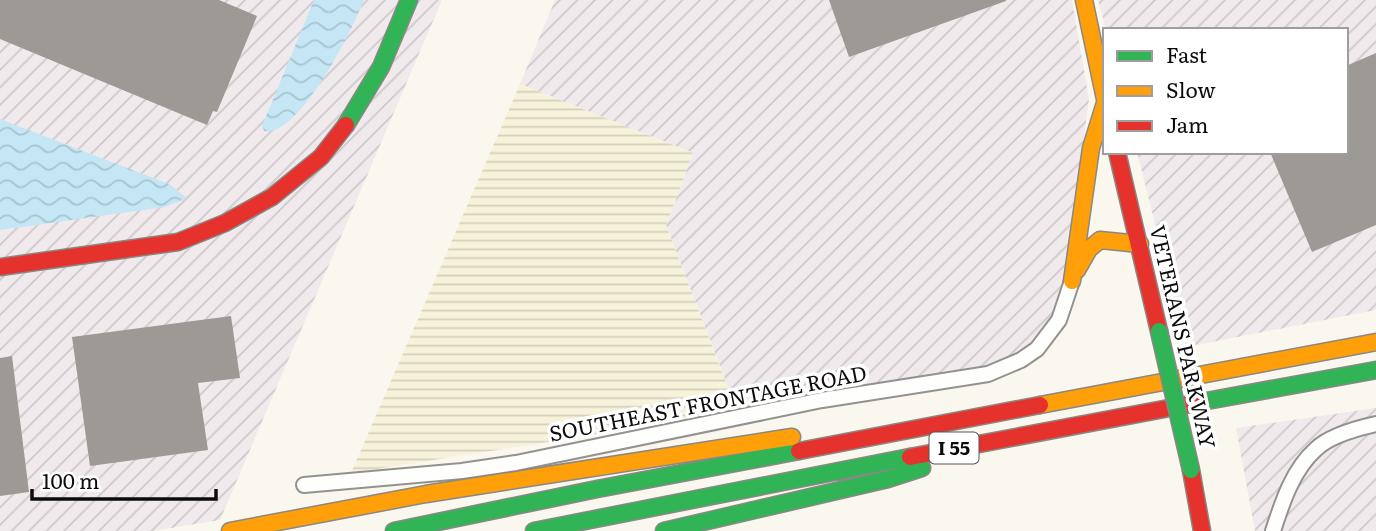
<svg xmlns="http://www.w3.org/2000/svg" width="1376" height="531" font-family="Literata,serif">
  <defs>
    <pattern id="industrial-furrows" width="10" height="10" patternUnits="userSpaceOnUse" patternTransform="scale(1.75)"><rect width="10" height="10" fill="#f1eaed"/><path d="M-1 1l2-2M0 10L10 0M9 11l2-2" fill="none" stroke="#cdc8ca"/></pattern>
    <pattern id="farmland-rules" width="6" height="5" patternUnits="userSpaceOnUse" patternTransform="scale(1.75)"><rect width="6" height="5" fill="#f7f3db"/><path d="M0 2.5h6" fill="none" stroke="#d3cfbb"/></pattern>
    <pattern id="water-waves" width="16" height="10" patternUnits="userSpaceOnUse" patternTransform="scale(1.75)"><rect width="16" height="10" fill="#c5e6f5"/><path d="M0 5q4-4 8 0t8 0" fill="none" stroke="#a8c4d1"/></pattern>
  </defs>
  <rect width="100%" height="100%" fill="#faf7ef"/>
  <!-- industrial -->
  <path fill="url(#industrial-furrows)" d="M0,0H442L220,520L153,531H0Z
    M555,0H1072L1089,99L1065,281L1058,311L1039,337L1015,357L976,372L738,413L666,225L693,153L520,84Z
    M1098,0H1376V310L1186,347L1137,152H1346V30H1106Z
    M1376,408V531H1255L1236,428Z"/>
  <!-- farmland -->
  <path fill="url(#farmland-rules)" d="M520,84L693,153L666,225L736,409L587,436L351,473Z"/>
  <!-- water -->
  <path fill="url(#water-waves)" d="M314,0H364C353,28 300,137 264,131L262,126Z
    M0,119L169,184L187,198L165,207L0,230Z"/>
  <!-- building -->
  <path fill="#9d9a95" d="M0,0H219L257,16L217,112L213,111L207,125L0,39Z
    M829,0H1006V1L849,57Z
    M1376,53V225L1312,252L1270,152H1346V66Z
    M231,316L240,378L198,383L208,450L90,466L72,337Z
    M12,356L29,492L0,496V358Z"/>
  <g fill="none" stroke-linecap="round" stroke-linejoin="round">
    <!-- street casing -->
    <g stroke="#93928e" stroke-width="18">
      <path id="street" d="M304,485L462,471L516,463L822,400L988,374L1021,360L1037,349L1059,320L1072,281
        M1273,531C1282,503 1293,469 1316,449C1329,436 1358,428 1376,424"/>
    </g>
    <!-- fast casing -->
    <g stroke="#8a8885" stroke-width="19">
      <path id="fast" d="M346,125L381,67L409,0
        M1201,402L1376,370
        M394,531L597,489L799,451
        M534,531L910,457
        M664,531L888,479L922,468"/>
    </g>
    <!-- slow casing -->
    <g stroke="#8a8885" stroke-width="19">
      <path id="slow" d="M1084,0L1105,99
        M1077,270L1089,249L1100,240L1140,244
        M1072,281L1091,148L1105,103
        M1040,405L1376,342
        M230,531L426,494L792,437"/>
    </g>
    <!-- jam casing -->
    <g stroke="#8a8885" stroke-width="19">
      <path id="jam" d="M1117,152L1159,331
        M0,267L178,242L225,223L272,197L321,157L346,125
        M799,451L1040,405
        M910,457L1201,402
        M1191,470L1202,531"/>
    </g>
    <!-- street -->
    <use href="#street" stroke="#fefefd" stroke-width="14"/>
    <!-- fast -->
    <use href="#fast" stroke="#30b455" stroke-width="16"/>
    <!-- slow -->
    <use href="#slow" stroke="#ff9f0a" stroke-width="16"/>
    <!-- jam -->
    <use href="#jam" stroke="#e5322d" stroke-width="16"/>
    <!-- fast-bridge casing -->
    <g stroke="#8a8885" stroke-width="19" stroke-linecap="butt">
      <path id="fast-bridge" d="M1159,331L1191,470"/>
    </g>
    <!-- fast-bridge -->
    <use href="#fast-bridge" stroke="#30b455" stroke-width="16"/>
  </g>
  <g text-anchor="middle" stroke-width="7" stroke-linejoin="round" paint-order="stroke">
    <!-- shield labels -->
    <rect fill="#fff" stroke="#555" stroke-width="2" x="929.5" y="432.5" width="49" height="31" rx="5"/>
    <g font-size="19" font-weight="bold" fill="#0c0c0c">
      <text x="954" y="455">I 55</text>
    </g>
    <!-- street labels -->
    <g font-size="21" fill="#0c0c0c" stroke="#fff">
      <text transform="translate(1182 337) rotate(77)" y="7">VETERANS PARKWAY</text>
      <text transform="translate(708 404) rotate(-11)" y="7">SOUTHEAST FRONTAGE ROAD</text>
    </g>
  </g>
  <!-- legend -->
  <rect x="1103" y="28" width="245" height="126" fill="#ffffff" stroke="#9e9e9e" stroke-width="2"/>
  <rect x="1117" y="51" width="35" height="10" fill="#30b455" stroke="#9e9e9e" stroke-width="2"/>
  <text x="1166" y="63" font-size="21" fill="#0c0c0c">Fast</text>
  <rect x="1117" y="86" width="35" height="10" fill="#ff9f0a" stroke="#9e9e9e" stroke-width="2"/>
  <text x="1166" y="98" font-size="21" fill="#0c0c0c">Slow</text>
  <rect x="1117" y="121" width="35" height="10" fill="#e5322d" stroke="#9e9e9e" stroke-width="2"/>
  <text x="1166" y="133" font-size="21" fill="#0c0c0c">Jam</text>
  <!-- scale -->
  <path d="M32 489v10h184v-10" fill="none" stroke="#0c0c0c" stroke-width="3.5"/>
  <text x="42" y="489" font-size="21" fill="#0c0c0c" stroke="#ffffff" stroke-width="5" paint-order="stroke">100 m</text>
</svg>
